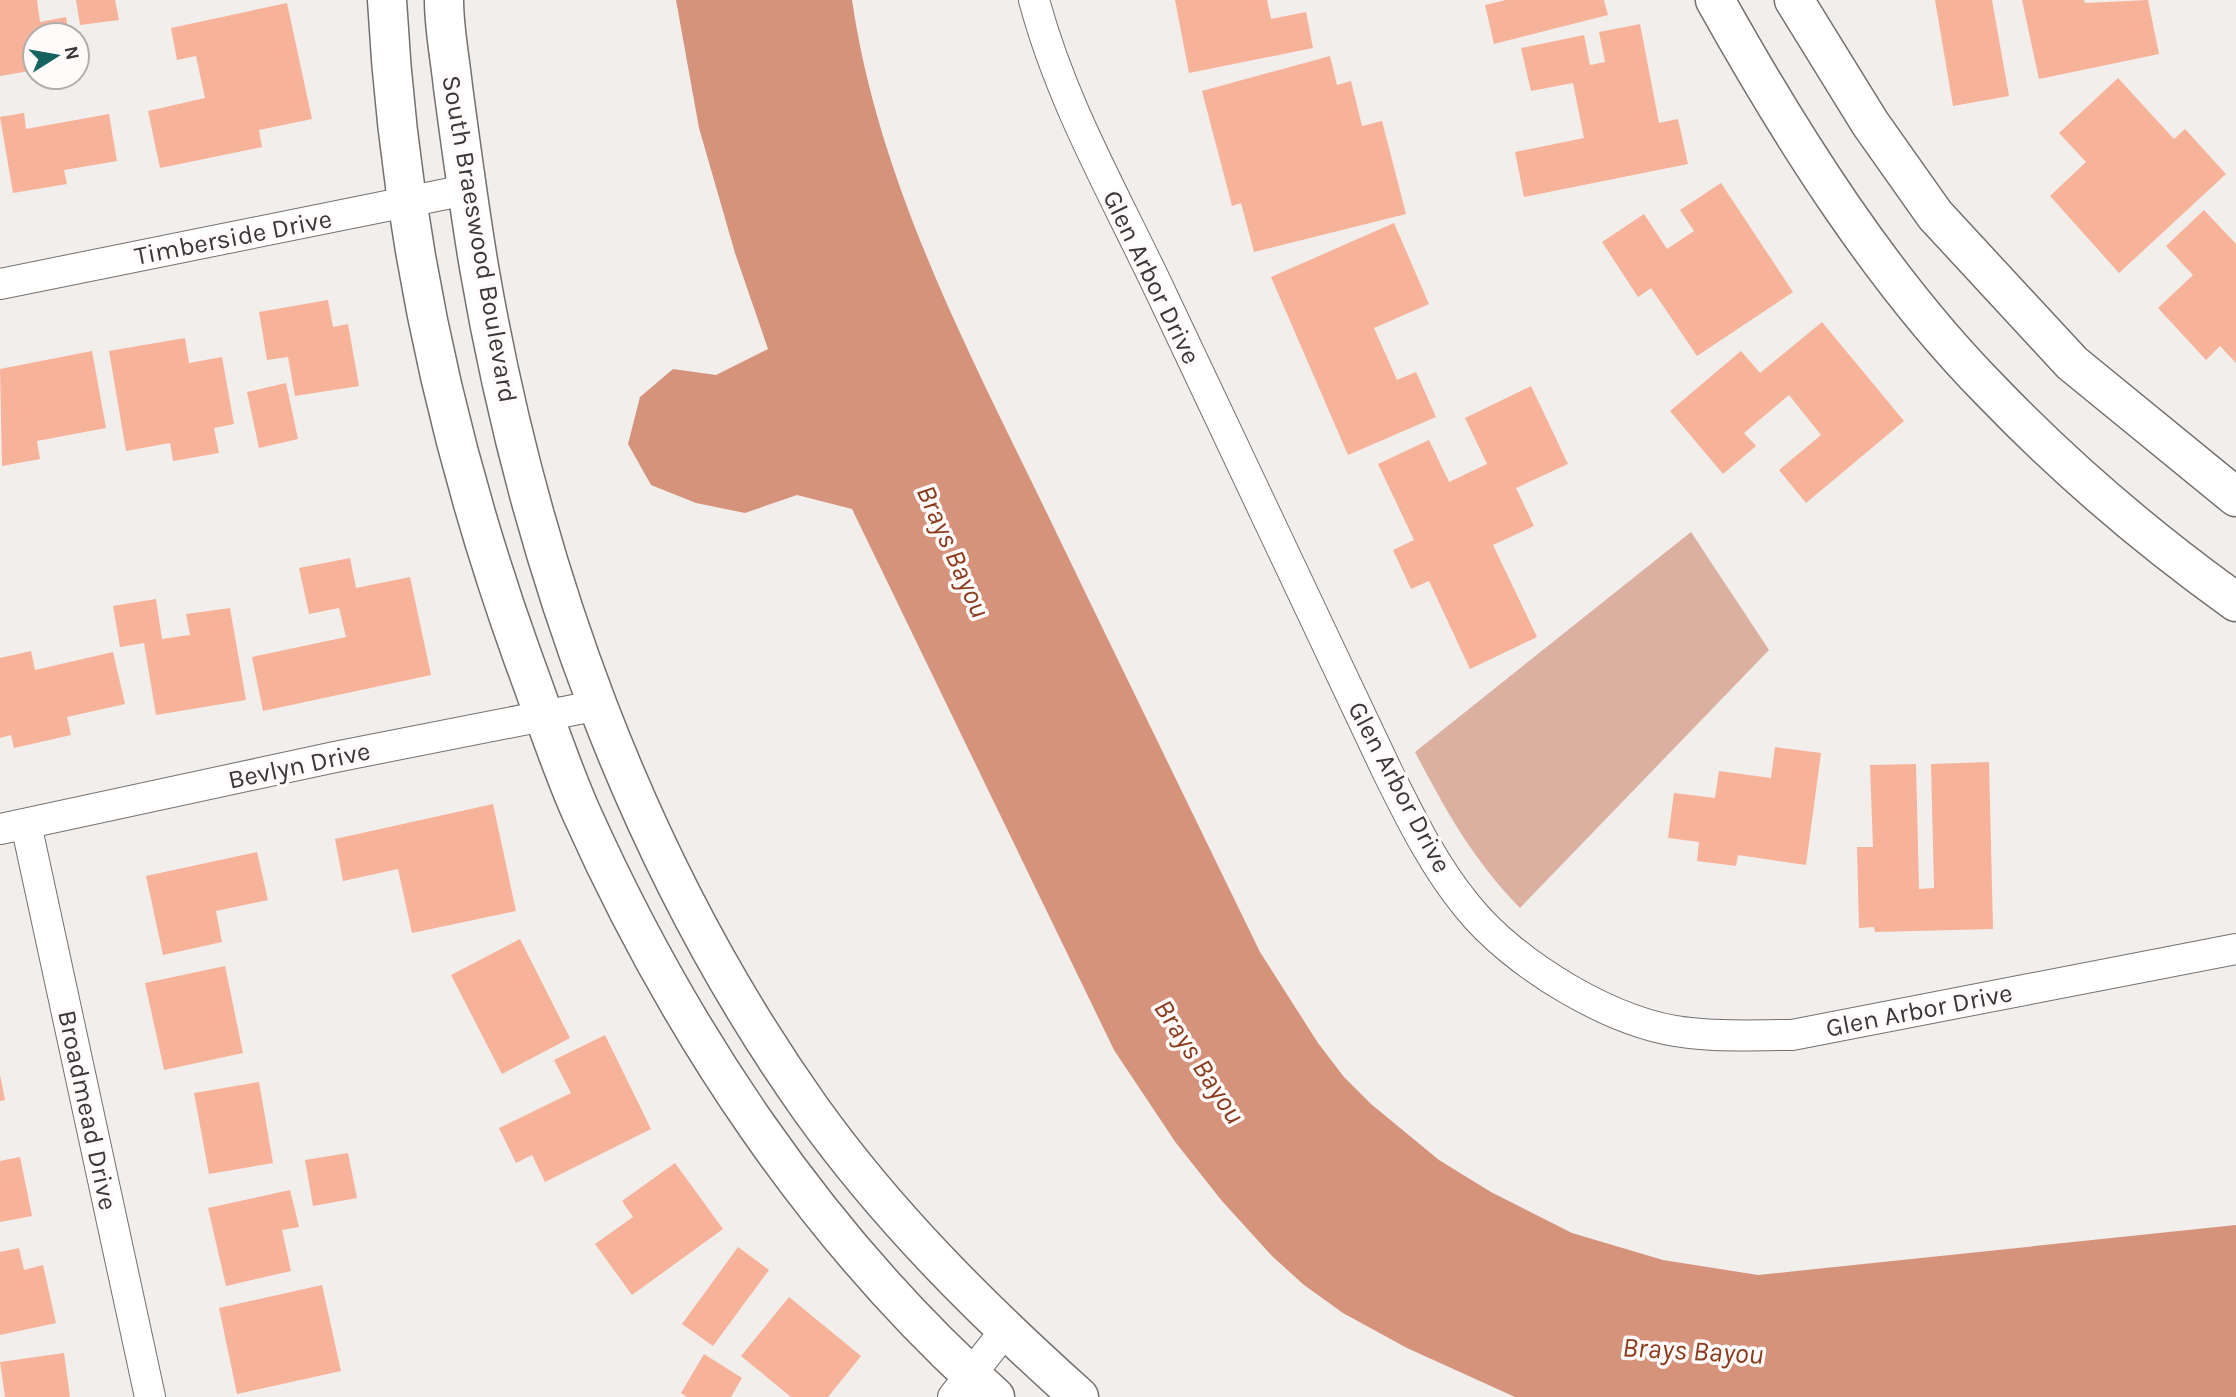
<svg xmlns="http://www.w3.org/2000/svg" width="2236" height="1397" font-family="Karla,sans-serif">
  <rect width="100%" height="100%" fill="#f2eeec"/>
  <!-- green -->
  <path fill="#dcb0a1" d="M1691,532L1769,650L1520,908C1473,860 1446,811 1415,752Z"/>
  <!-- water -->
  <path fill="#d6937c" d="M676,0H852C878,178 963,341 1041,501C1114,652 1187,802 1260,952L1318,1043L1344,1077L1371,1104L1439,1160L1491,1192L1572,1233L1663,1260L1758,1275L2236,1225V1397H1515L1407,1348L1343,1313L1304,1285L1272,1256L1222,1201L1176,1143L1114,1050L852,509L797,495L745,513L696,503L651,485L628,444L640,397L673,369L716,375L768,349L735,253L699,128Z"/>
  <!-- building -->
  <path fill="#f7b29a" d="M0,0H37L40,22L66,17L69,35H35V70L0,76Z
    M76,0H115L119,20L80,25Z
    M1175,0H1267L1271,19L1306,12L1313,48L1189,73Z
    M1506,0H1604L1608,15L1494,44L1485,5Z
    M1935,0H1992L2009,96L1953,106Z
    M2022,0H2084L2085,3L2148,0L2159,54L2039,79Z
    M287,3L312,119L259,130L262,147L160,168L148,111L205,98L196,56L177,60L171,28Z
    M1640,24L1659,123L1678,119L1688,164L1524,197L1515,152L1584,138L1573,83L1531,91L1521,48L1584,35L1590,65L1605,62L1599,32Z
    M1330,56L1337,85L1351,81L1362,126L1382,121L1406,214L1254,252L1241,203L1232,206L1202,91Z
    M2118,78L2174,139L2185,129L2226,174L2119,273L2050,196L2086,162L2059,133Z
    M24,113L26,129L109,114L117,161L64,170L67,184L13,193L0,117Z
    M1721,183L1793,292L1697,356L1651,288L1638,297L1602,242L1644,214L1667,249L1694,231L1680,210Z
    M2204,210L2236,244V363L2220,346L2206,360L2158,308L2193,275L2166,246Z
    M1394,223L1429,304L1374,328L1397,380L1416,372L1436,417L1348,455L1271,277Z
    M328,300L333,327L348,324L359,386L295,396L288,357L267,360L259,312Z
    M1822,322L1904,421L1806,503L1779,470L1821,435L1789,395L1744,433L1756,446L1723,474L1670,411L1741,351L1760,373Z
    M185,338L189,363L222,357L234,424L214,428L219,453L173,461L170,443L126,451L109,351Z
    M92,351L106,428L37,441L40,459L2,466L0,369Z
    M286,383L298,439L259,448L247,392Z
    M1531,386L1568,464L1516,488L1534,526L1493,545L1537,637L1470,669L1429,581L1411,589L1393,550L1414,540L1378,464L1429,440L1449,482L1487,464L1465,418Z
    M350,558L356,588L410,577L431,675L263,711L252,657L346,637L339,608L309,614L299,568Z
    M156,599L162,639L190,635L186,614L230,608L246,700L156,715L144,643L120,647L113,606Z
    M31,651L35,670L113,652L125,704L67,717L71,735L14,748L11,735L0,738V658Z
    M1775,747L1821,753L1806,865L1738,855L1736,866L1697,861L1699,842L1668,838L1674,793L1715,798L1719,771L1771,778Z
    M1989,762L1993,929L1875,932L1874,927L1859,928L1857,847H1873L1870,765L1916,764L1919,889L1934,888L1931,764Z
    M493,804L516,911L412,933L398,869L343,881L335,839Z
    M257,852L268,900L216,911L222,942L163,955L146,876Z
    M520,939L570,1038L502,1074L451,975Z
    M225,966L243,1053L164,1070L145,983Z
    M605,1035L651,1129L545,1182L532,1155L516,1163L499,1128L571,1093L554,1060Z
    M0,1075L5,1100L0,1101Z
    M259,1082L273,1163L209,1174L194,1093Z
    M348,1153L357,1198L313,1206L305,1160Z
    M20,1157L32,1216L0,1222V1161Z
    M675,1163L723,1229L632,1295L595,1244L633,1217L622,1201Z
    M290,1190L299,1227L282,1230L291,1271L226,1286L208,1208Z
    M738,1247L769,1270L713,1346L682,1324Z
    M19,1248L24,1270L43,1265L56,1323L0,1335V1252Z
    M322,1285L341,1371L237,1394L219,1308Z
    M789,1297L861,1356L828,1397H791L741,1356Z
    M64,1353L70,1397H5L0,1362Z
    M704,1354L742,1378L731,1397H687L681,1393Z"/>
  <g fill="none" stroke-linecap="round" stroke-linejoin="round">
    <!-- street casing -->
    <g stroke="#73706e" stroke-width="32">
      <path id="street" d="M1034,0C1062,105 1116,197 1162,295C1237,454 1313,614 1388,773C1411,819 1434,866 1467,906C1514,965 1615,1026 1690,1033C1724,1037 1758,1035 1792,1035L2236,949
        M0,284L466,190
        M26,824L150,1397
        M0,829L335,757L599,705
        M953,1397L1005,1331"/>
    </g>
    <!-- secondary casing -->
    <g stroke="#73706e" stroke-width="41">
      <path id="secondary" d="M387,0C399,227 446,444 523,658C542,709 559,762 581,812C679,1031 815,1236 995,1397
        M444,0C444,29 450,58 453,87C461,147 469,207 479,267C530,564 635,861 810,1108C887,1216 980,1308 1079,1397
        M1715,0C1791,136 1882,281 1992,392C2067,470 2148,539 2236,602
        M1794,0L1870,123L1935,215L2072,363L2236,497"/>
    </g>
    <!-- street -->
    <use href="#street" stroke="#fff" stroke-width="30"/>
    <!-- secondary -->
    <use href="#secondary" stroke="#fff" stroke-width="38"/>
  </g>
  <g text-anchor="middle" stroke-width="7" stroke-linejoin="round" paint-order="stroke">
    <!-- street labels -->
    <g font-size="26" fill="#393737" stroke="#fffbfa">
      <text transform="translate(233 237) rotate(-11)" y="9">Timberside Drive</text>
      <text transform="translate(480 239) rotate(80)" y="9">South Braeswood Boulevard</text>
      <text transform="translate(1152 277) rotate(64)" y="9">Glen Arbor Drive</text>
      <text transform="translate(299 765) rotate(-12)" y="9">Bevlyn Drive</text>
      <text transform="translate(1400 787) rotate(62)" y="9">Glen Arbor Drive</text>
      <text transform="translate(1919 1010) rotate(-11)" y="9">Glen Arbor Drive</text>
      <text transform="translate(88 1110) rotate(78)" y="9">Broadmead Drive</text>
    </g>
    <!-- water labels -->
    <g font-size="28" font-style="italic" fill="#8c3c1e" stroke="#fffbfa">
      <text transform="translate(954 551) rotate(66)" y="10">Brays Bayou</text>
      <text transform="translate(1200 1061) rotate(57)" y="10">Brays Bayou</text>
      <text transform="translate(1693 1350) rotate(3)" y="10">Brays Bayou</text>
    </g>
  </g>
  <!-- north arrow -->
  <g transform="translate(56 56) rotate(79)"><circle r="33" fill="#fffbfa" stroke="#b0adac" stroke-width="2"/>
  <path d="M0-5L12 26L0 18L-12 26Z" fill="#15635f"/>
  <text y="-10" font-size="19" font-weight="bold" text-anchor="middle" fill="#393737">N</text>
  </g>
</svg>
